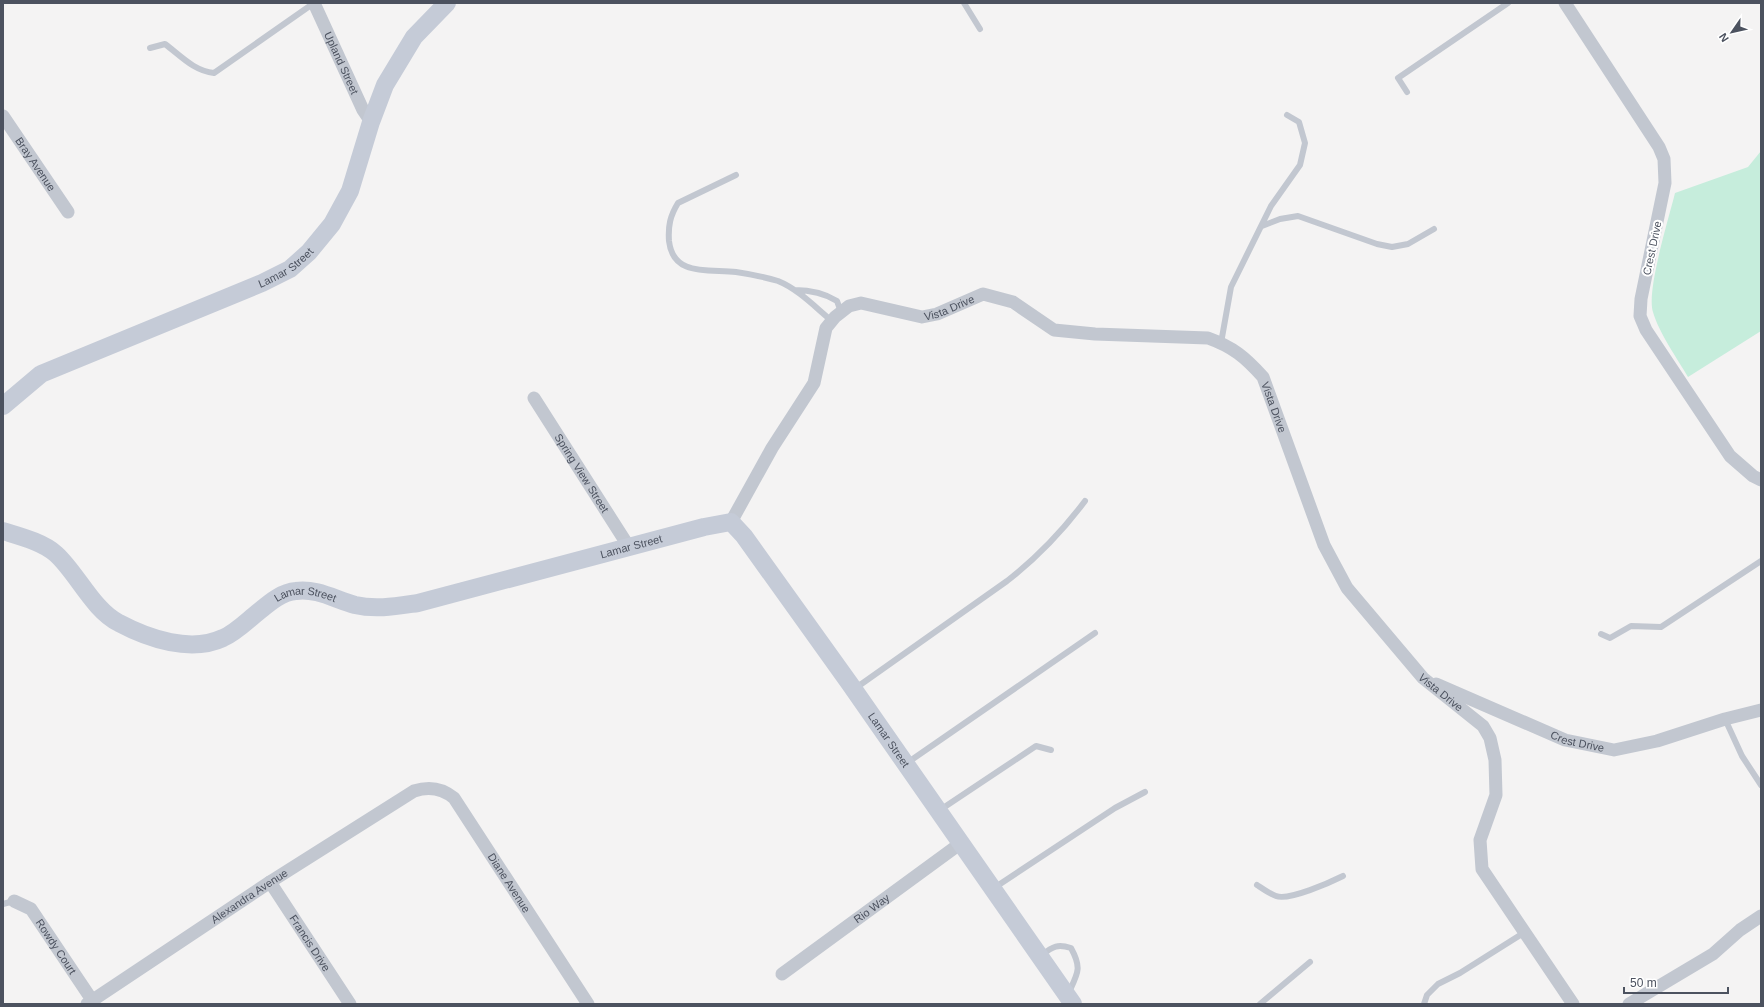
<svg xmlns="http://www.w3.org/2000/svg" width="1764" height="1007" font-family="Helvetica,sans-serif">
  <rect width="100%" height="100%" fill="#f4f3f3"/>
  <!-- green -->
  <path fill="#c6eddc" d="M1761,151V331L1688,377C1677,358 1659,333 1653,312C1646,291 1669,218 1675,193L1748,167Z"/>
  <g fill="none" stroke-linecap="round" stroke-linejoin="round">
    <!-- lane -->
    <path stroke="#c2c7d0" stroke-width="6" d="M964,3L980,29
      M150,48L165,44C181,56 194,71 214,73L314,3
      M1407,92L1398,78L1508,3
      M736,175L678,203C670,216 668,226 669,241C673,277 709,269 736,272C749,274 765,277 778,281C798,289 815,307 832,321
      M1262,226L1280,219L1298,216L1377,244L1392,247L1408,244L1434,229
      M795,290C810,290 824,293 837,301L841,312
      M1221,343L1231,287L1271,206L1300,165L1305,143L1299,122L1287,115
      M1601,634L1610,638L1631,626L1661,627L1761,561
      M854,684L860,685L1007,581C1038,557 1061,533 1085,501
      M1725,719L1742,756L1761,785
      M907,763L1095,633
      M940,810L1036,746L1051,750
      M1257,885C1263,889 1270,894 1276,896C1289,901 1331,882 1343,876
      M994,888L1115,808L1145,792
      M3,904L14,901
      M1042,955C1053,946 1058,944 1071,948C1082,968 1078,973 1069,992
      M1260,1004L1310,962
      M1424,1004L1427,995L1438,984L1460,973L1525,932"/>
    <!-- street -->
    <g stroke="#c2c7d0" stroke-width="13">
      <path id="s1" d="M314,3L363,110L371,122"/>
      <path d="M1565,3L1659,147L1664,159L1665,183L1641,299L1640,316L1646,330L1730,456L1753,476L1761,480"/>
      <path id="s2" d="M3,116L68,212"/>
      <path id="s3" d="M534,398L629,547"/>
      <path id="s4" d="M731,522L772,448L814,383L826,328L835,317L849,306L861,303L922,317L937,314L983,294L1013,302L1054,330L1095,334L1208,338C1233,347 1245,357 1263,377L1324,545L1347,588L1423,678L1483,726L1490,738L1495,760L1496,795L1480,840L1482,869L1573,1004"/>
      <path id="s5" d="M1436,684L1565,740L1614,750L1657,741L1725,719L1761,710"/>
      <path id="s6" d="M270,882L350,1004"/>
      <path id="s7" d="M14,901L31,909L92,1000"/>
      <path id="s8" d="M782,974L961,843"/>
      <path id="s9" d="M87,1004L270,882L414,791C429,786 442,788 454,798L588,1004"/>
      <path d="M1629,1004L1713,954L1740,930L1761,916"/>
    </g>
    <!-- secondary -->
    <g stroke="#c5cbd7" stroke-width="18">
      <path id="s10" d="M3,406L41,374L262,283L290,269L309,252L332,224L350,191L371,122L385,85L414,37L447,3"/>
      <path id="s11" d="M3,531C19,536 43,542 56,554C77,573 93,610 119,623C149,639 191,653 223,638C235,633 247,621 257,613C268,604 281,592 296,591C317,588 336,600 355,605C376,610 397,606 418,603L704,527L731,522L744,536L850,684L1073,1004"/>
    </g>
  </g>
  <g text-anchor="middle" stroke-width="4" stroke-linejoin="round" paint-order="stroke">
    <!-- street labels -->
    <g font-size="11" fill="#4c525f" stroke="#fff">
      <text dy="4" stroke="none"><textPath href="#s1" startOffset="66">Upland Street</textPath></text>
      <text dy="4" stroke="none"><textPath href="#s2" startOffset="58">Bray Avenue</textPath></text>
      <text transform="translate(1652 248) rotate(-78)" y="4">Crest Drive</text>
      <text dy="4" stroke="none"><textPath href="#s10" startOffset="317">Lamar Street</textPath></text>
      <text dy="4" stroke="none"><textPath href="#s4" startOffset="354">Vista Drive</textPath></text>
      <text dy="4" stroke="none"><textPath href="#s4" startOffset="726">Vista Drive</textPath></text>
      <text dy="4" stroke="none"><textPath href="#s3" startOffset="89">Spring View Street</textPath></text>
      <text dy="4" stroke="none"><textPath href="#s11" startOffset="694">Lamar Street</textPath></text>
      <text dy="4" stroke="none"><textPath href="#s11" startOffset="358">Lamar Street</textPath></text>
      <text dy="4" stroke="none"><textPath href="#s4" startOffset="1062">Vista Drive</textPath></text>
      <text dy="4" stroke="none"><textPath href="#s11" startOffset="1066">Lamar Street</textPath></text>
      <text dy="4" stroke="none"><textPath href="#s5" startOffset="153">Crest Drive</textPath></text>
      <text dy="4" stroke="none"><textPath href="#s9" startOffset="534">Diane Avenue</textPath></text>
      <text dy="4" stroke="none"><textPath href="#s9" startOffset="195">Alexandra Avenue</textPath></text>
      <text dy="4" stroke="none"><textPath href="#s8" startOffset="111">Rio Way</textPath></text>
      <text dy="4" stroke="none"><textPath href="#s6" startOffset="73">Francis Drive</textPath></text>
      <text dy="4" stroke="none"><textPath href="#s7" startOffset="64">Rowdy Court</textPath></text>
    </g>
  </g>
  <!-- border -->
  <rect width="1764" height="1007" fill="none" stroke="#4c525f" stroke-width="8"/>
  <!-- north arrow -->
  <g transform="translate(1732 32) rotate(236)" stroke="#ffffff" stroke-width="3" paint-order="stroke">
  <path d="M0-3L7 15L0 10L-7 15Z" fill="#4c525f"/>
  <text y="-6" font-size="11" font-weight="bold" text-anchor="middle" fill="#4c525f">N</text>
  </g>
  <!-- scale -->
  <path d="M1624 987v6h104v-6" fill="none" stroke="#4c525f" stroke-width="2"/>
  <text x="1630" y="987" font-size="12" fill="#4c525f" stroke="#ffffff" stroke-width="3" paint-order="stroke">50 m</text>
</svg>
